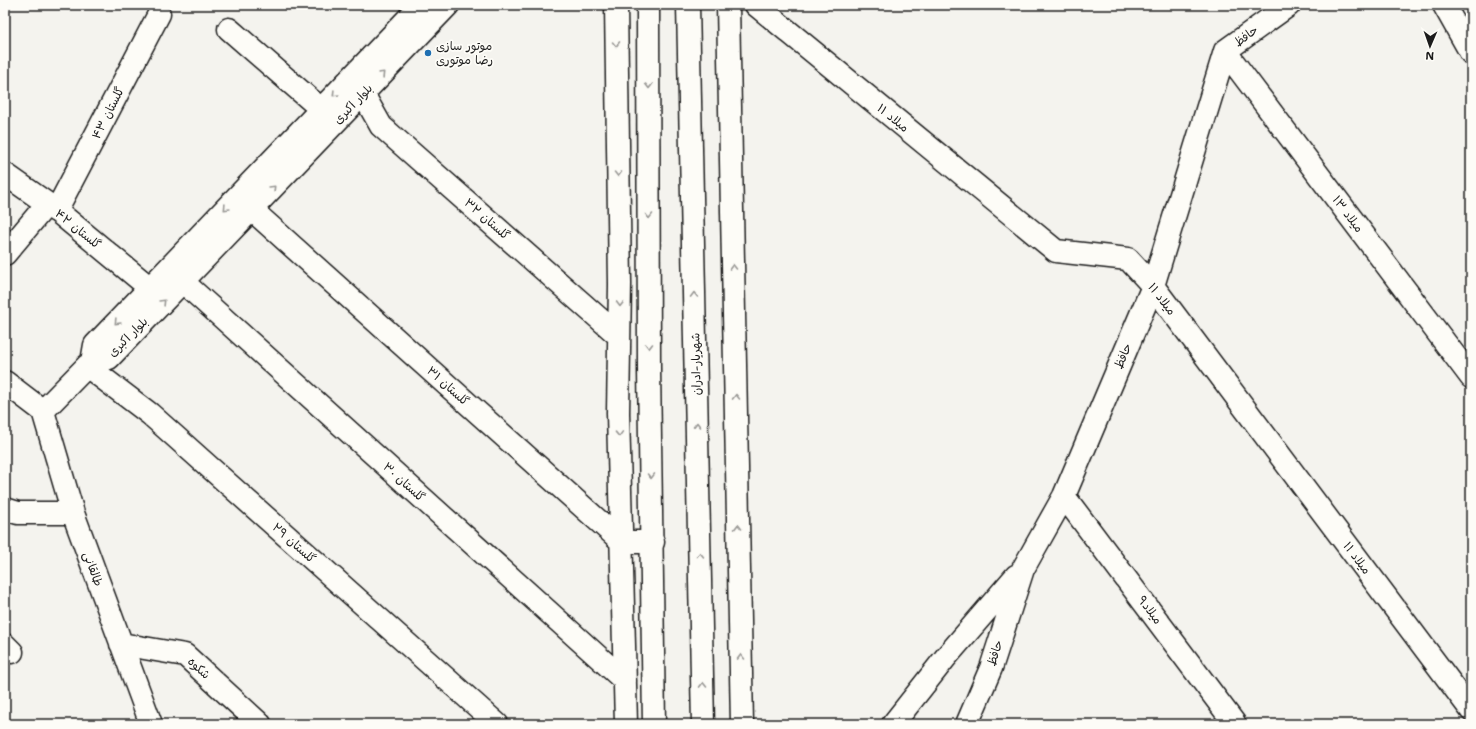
<svg xmlns="http://www.w3.org/2000/svg" width="1476" height="729" font-family="'Shantell Sans','Playpen Sans Arabic',sans-serif">
  <rect width="100%" height="100%" fill="#f4f3ee"/>
  <filter id="ink" filterUnits="userSpaceOnUse"><feTurbulence type="fractalNoise" baseFrequency=".025" numOctaves="2"/><feDisplacementMap in="SourceGraphic" scale="8" xChannelSelector="R" yChannelSelector="G"/><feConvolveMatrix kernelMatrix="1 2 1 2 8 2 1 2 1" color-interpolation-filters="sRGB"/></filter>
  <g filter="url(#ink)">
    <g fill="none" stroke-linecap="round" stroke-linejoin="round">
      <!-- minor casing -->
      <g stroke="#1c1c1c" stroke-width="25">
        <path id="minor" d="M616,5L620,284L618,413L626,724
          M728,5L742,724
          M756,5L1056,251L1128,259L1153,286L1471,710
          M1444,5L1471,53
          M229,29L321,109
          M1225,51L1471,377
          M363,94L381,126L619,336
          M5,174L52,207L150,288
          M252,210L622,542H653
          M56,211L159,14
          M5,254L47,204
          M183,282L625,681
          M92,362L95,345L421,5
          M87,366L150,414L497,724
          M5,382L43,411
          M43,411L87,366L92,362L109,358L448,5
          M43,411L73,513L151,724
          M1064,496L1235,724
          M5,509L18,513H73
          M121,644L185,655L260,724
          M5,645L12,652
          M893,724L946,657L1016,576
          M967,724L991,668L1023,569L1064,496L1153,286L1225,51L1289,5"/>
      </g>
      <!-- major casing -->
      <g stroke="#1c1c1c" stroke-width="25">
        <path id="major" d="M648,5L649,368L654,724
          M688,5L703,724"/>
      </g>
      <!-- minor -->
      <use href="#minor" stroke="#fdfcf7" stroke-width="22"/>
      <!-- major -->
      <use href="#major" stroke="#fdfcf7" stroke-width="22"/>
    </g>
    <!-- one-way arrows -->
    <defs><path id="oneway-chevron" d="M-2-3.5L2.5 0L-2 3.5" fill="none" stroke-width="1.6" stroke-linecap="round" stroke-linejoin="round"/></defs>
    <g stroke="#989794">
      <use href="#oneway-chevron" transform="translate(616 44) rotate(89)"/>
      <use href="#oneway-chevron" transform="translate(382 74) rotate(-46)"/>
      <use href="#oneway-chevron" transform="translate(649 86) rotate(90)"/>
      <use href="#oneway-chevron" transform="translate(335 94) rotate(134)"/>
      <use href="#oneway-chevron" transform="translate(618 174) rotate(89)"/>
      <use href="#oneway-chevron" transform="translate(273 188) rotate(-46)"/>
      <use href="#oneway-chevron" transform="translate(226 208) rotate(134)"/>
      <use href="#oneway-chevron" transform="translate(649 216) rotate(90)"/>
      <use href="#oneway-chevron" transform="translate(733 267) rotate(-91)"/>
      <use href="#oneway-chevron" transform="translate(694 295) rotate(-91)"/>
      <use href="#oneway-chevron" transform="translate(163 302) rotate(-46)"/>
      <use href="#oneway-chevron" transform="translate(620 304) rotate(91)"/>
      <use href="#oneway-chevron" transform="translate(117 322) rotate(134)"/>
      <use href="#oneway-chevron" transform="translate(649 346) rotate(90)"/>
      <use href="#oneway-chevron" transform="translate(736 397) rotate(-91)"/>
      <use href="#oneway-chevron" transform="translate(697 425) rotate(-91)"/>
      <use href="#oneway-chevron" transform="translate(619 434) rotate(88)"/>
      <use href="#oneway-chevron" transform="translate(651 476) rotate(89)"/>
      <use href="#oneway-chevron" transform="translate(738 527) rotate(-91)"/>
      <use href="#oneway-chevron" transform="translate(700 555) rotate(-91)"/>
      <use href="#oneway-chevron" transform="translate(741 657) rotate(-91)"/>
      <use href="#oneway-chevron" transform="translate(703 685) rotate(-91)"/>
    </g>
  </g>
  <!-- markers -->
  <circle fill="#1f6fb2" stroke="#fdfcf7" stroke-width="1.5" cx="428" cy="53" r="4"/>
  <g text-anchor="middle" stroke-width="3.5" stroke-linejoin="round" paint-order="stroke">
    <!-- street labels -->
    <g font-size="12" fill="#1c1c1c" stroke="#fdfcf7">
      <text transform="translate(1246 36) rotate(-36)" y="4">حافظ</text>
      <text transform="translate(353 104) rotate(-46)" y="4">بلوار اکبری</text>
      <text transform="translate(108 113) rotate(-63)" y="4">گلستان ۴۳</text>
      <text transform="translate(893 118) rotate(39)" y="4">میلاد ۱۱</text>
      <text transform="translate(1348 214) rotate(53)" y="4">میلاد ۱۳</text>
      <text transform="translate(487 219) rotate(41)" y="4">گلستان ۳۲</text>
      <text transform="translate(78 229) rotate(39)" y="4">گلستان ۴۲</text>
      <text transform="translate(1162 299) rotate(52)" y="4">میلاد ۱۱</text>
      <text transform="translate(128 337) rotate(-45)" y="4">بلوار اکبری</text>
      <text transform="translate(1123 356) rotate(-67)" y="4">حافظ</text>
      <text transform="translate(696 364) rotate(-91)" y="4">شهریار-ادران</text>
      <text transform="translate(448 386) rotate(42)" y="4">گلستان ۳۱</text>
      <text transform="translate(404 482) rotate(42)" y="4">گلستان ۳۰</text>
      <text transform="translate(294 543) rotate(42)" y="4">گلستان ۲۹</text>
      <text transform="translate(1357 558) rotate(53)" y="4">میلاد ۱۱</text>
      <text transform="translate(93 569) rotate(70)" y="4">طالقانی</text>
      <text transform="translate(1150 610) rotate(53)" y="4">میلاد۹</text>
      <text transform="translate(995 653) rotate(-72)" y="4">حافظ</text>
      <text transform="translate(199 668) rotate(43)" y="4">شکوه</text>
    </g>
    <!-- poi labels -->
    <g font-size="12" fill="#1c1c1c" stroke="#fdfcf7" text-anchor="start">
      <text x="436" y="50">موتور سازی<tspan x="436" dy="14">رضا موتوری</tspan></text>
    </g>
  </g>
  <!-- margin -->
  <rect width="1476" height="729" fill="none" stroke="#fdfcf7" stroke-width="20"/>
  <rect x="10" y="10" width="1456" height="709" fill="none" stroke="#1c1c1c" stroke-width="1.5" filter="url(#ink)"/>
  <!-- north arrow -->
  <g transform="translate(1430 46) rotate(182)" stroke="#fdfcf7" stroke-width="3" paint-order="stroke">
  <path d="M0-3L7 15L0 10L-7 15Z" fill="#1c1c1c"/>
  <text y="-6" font-size="11" font-weight="bold" text-anchor="middle" fill="#1c1c1c">N</text>
  </g>
</svg>
